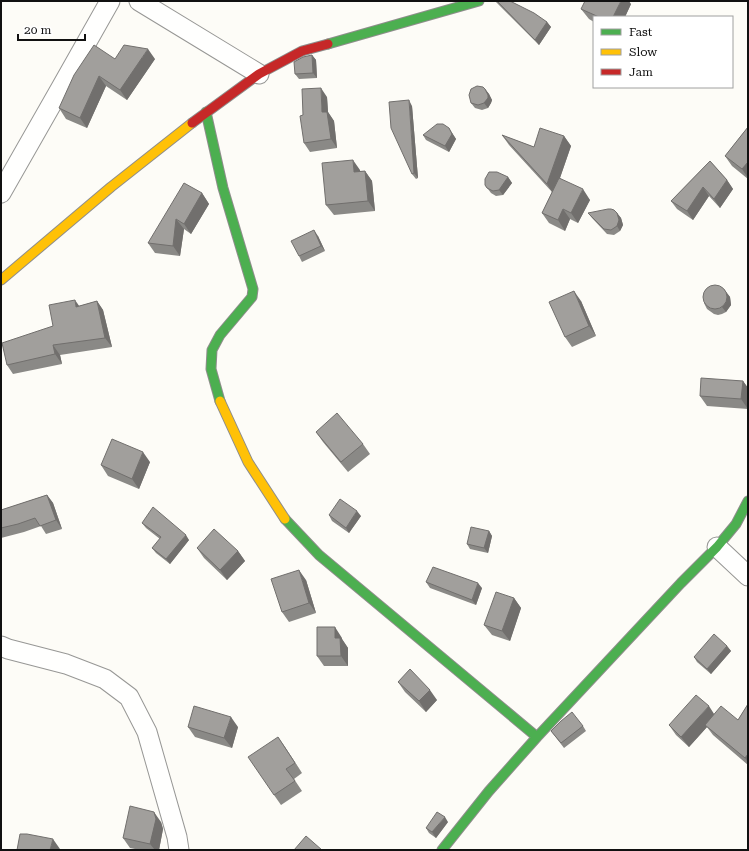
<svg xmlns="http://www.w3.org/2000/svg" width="749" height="851" font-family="'Roboto Serif',serif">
  <rect width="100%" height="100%" fill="#fdfcf7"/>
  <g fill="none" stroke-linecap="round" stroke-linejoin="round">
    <!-- street casing -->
    <g stroke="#979795" stroke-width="21">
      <path id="street" d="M139,1L259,74
        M1,193L62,86L110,1
        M717,547L748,576
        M1,646L8,649L66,664L105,679L129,697L147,732L177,837L179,850"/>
    </g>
    <!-- fast casing -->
    <g stroke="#8e8d8b" stroke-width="11">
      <path id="fast" d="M328,44L479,1
        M206,112L223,188L253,289L252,297L220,335L212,350L211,369L220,401
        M285,519L319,555L537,737
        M442,850L489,791L537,737L681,583L717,547L736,524L748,501"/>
    </g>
    <!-- slow casing -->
    <g stroke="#8e8d8b" stroke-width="11">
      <path id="slow" d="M1,280L111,187L192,123
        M220,401L248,462L285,519"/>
    </g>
    <!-- jam casing -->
    <g stroke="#8e8d8b" stroke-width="11">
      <path id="jam" d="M192,123L259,74L302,51L328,44"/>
    </g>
    <!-- street -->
    <use href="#street" stroke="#fffffe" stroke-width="19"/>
    <!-- fast -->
    <use href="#fast" stroke="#4caf50" stroke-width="9"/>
    <!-- slow -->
    <use href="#slow" stroke="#ffc107" stroke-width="9"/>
    <!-- jam -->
    <use href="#jam" stroke="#c62828" stroke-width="9"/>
  </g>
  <!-- wall -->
  <path fill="#8a8986" d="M495,1H510L547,22L551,27L539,45Z
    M631,4L625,17H594V22L589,19L581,9Z
    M312,55L316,60L317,78L299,79L295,74Z
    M115,59H155L127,100L106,86L87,128L66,119L59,108Z
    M485,89L489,94L492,100L491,103L488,108L482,110L475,108L471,103Z
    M327,97L328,112L334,121L337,148L310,152L304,143Z
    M412,106L418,178L416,179L412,174Z
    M748,127V179L732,166L725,156Z
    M452,133L456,139L449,152L426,140L423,135Z
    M502,135L534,147L564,136L571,146L560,178L590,200L578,223L570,219L565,231L549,223L542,213L552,192L509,145Z
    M710,161L727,180L733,189L720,208L709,196L693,220L677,209L671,201Z
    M360,170V171H365L372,181L375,211L334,215L326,205Z
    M508,177L512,183L503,195L496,196L491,193L485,185Z
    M202,193L209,204L191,234L184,229L180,256L155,253L148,243Z
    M588,213H617L621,218L623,225L620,231L614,235L607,234L592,218Z
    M318,236L325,251L302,262L299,256Z
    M724,289L730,297L731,305L726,312L722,314L718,315L714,314L707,309L704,303Z
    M97,301L103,310L112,347L60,355L62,364L13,374L7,365L53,326L79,306Z
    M581,301L596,336L572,347L565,337Z
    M743,381L748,388V409L707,406L700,396Z
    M316,432L363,444L370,454L348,472L323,442Z
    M150,462L139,489L108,476L101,465Z
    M47,495L53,503L62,529L46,534L41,526L24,532L1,538V510Z
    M329,515L361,516L349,533L332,521Z
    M142,523L189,540L170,564L156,553L152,548L160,539L146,528Z
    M489,531L492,536L488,553L470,549L467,544Z
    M197,548L238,551L245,561L227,580L204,558Z
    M306,580L316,613L289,622L282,612Z
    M426,582L482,588L476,605L430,588Z
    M514,598L521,608L510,641L492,635L484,625Z
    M342,638V639L348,648V666H324L317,656Z
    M727,646L731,651L711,674L697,662L694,657Z
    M398,682L437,700L426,712L405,692Z
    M748,704V765L713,735L707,727L689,747L676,735L669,725L714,714L738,720Z
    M583,726L586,731L564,748L551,731Z
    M188,727H238L232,748L195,737Z
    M278,737L302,773L294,779L302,791L281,805L274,795Z
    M161,822L163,829L159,850H140L130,848L123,838Z
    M448,822L436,838L429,833L426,828Z"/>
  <!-- shaded-wall -->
  <path fill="#716f6d" d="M621,1H629L631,4L625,17H613Z
    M547,22L551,27L539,45L535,40Z
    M148,49L155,59L127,100L120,90Z
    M312,55L316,60L317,78L313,73Z
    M99,76L106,86L87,128L80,118Z
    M321,88L327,97L328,112L334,121L337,148L331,139L322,112Z
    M485,89L489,94L492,100L491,103L488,108L484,103Z
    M409,100L412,106L418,178L414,173Z
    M449,128L456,139L449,152L445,146Z
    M564,136L571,146L554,195L547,184Z
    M353,160L360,170L361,182L354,172Z
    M748,162V178L742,169Z
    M365,171L372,181L375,211L368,201Z
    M508,177L512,183L503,195L499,190Z
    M727,180L733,189L720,208L714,199Z
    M703,187L709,196L693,220L687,211Z
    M583,189L590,200L578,223L571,213Z
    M202,193L209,204L191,234L184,224Z
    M563,209L570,219L565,231L558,220Z
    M617,213L621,218L623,225L620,231L617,226Z
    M176,219L184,229L180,256L173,246Z
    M314,230L318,236L325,251L321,246Z
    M574,291L581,301L596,336L589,326Z
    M726,292L730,297L731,305L726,312L722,307Z
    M75,300L82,310L76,307Z
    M97,301L103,310L112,347L105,338Z
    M53,345L60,355L62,364L55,354Z
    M743,381L748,388V409L741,399Z
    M143,452L150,462L139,489L132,479Z
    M47,495L53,503L62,529L56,520Z
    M357,511L361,516L349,533L346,528Z
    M489,531L492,536L488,553L484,548Z
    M186,535L189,540L170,564L166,559Z
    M238,551L245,561L227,580L220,570Z
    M299,570L306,580L316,613L309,603Z
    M478,583L482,588L476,605L472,600Z
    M514,598L521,608L510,641L502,631Z
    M335,627L342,638V639L348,648V666L341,656L335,638Z
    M727,646L731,651L711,674L707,669Z
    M430,690L437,700L426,712L419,701Z
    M709,706L716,717L705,725L707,727L689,747L681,737Z
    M231,717L238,727L232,748L224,738Z
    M278,737L285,747L302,773L295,763Z
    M748,754V762L745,758Z
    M154,812L161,822L163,829L159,850H155L150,844Z
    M445,817L448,822L436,838L432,832Z
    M53,839L60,849V850H50Z"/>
  <!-- building -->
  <path fill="#a19f9c" stroke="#716f6d" d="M497,1H510L534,13L547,22L535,40Z
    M585,1H621L613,17H599L581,9Z
    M94,45L115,59L124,45L148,49L120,90L99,76L80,118L59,108L74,75Z
    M312,55L313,73L295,74L294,62L303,57Z
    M477,86L483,87L485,89L488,95V98L484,103L478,105L471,103L469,95L471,89Z
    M321,88L322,112H327L331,139L304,143L300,116L303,115L302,89Z
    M409,100L414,173L412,174L391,128L389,102Z
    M437,124H443L449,128L452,134L445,146L423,135Z
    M748,127V162L742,169L725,156Z
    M540,128L564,136L547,184L502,135L534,147Z
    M353,160L354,172L365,171L368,201L326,205L322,163Z
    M710,161L727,180L714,199L703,187L687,211L671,201Z
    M489,172H497L508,177L499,190L493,191L487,188L485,185V179Z
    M559,178L583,189L571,213L563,209L558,220L542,213Z
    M184,183L202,193L184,224L176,219L173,246L148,243Z
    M608,209H611L614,210L617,213L619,220L617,226L611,230L604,229L588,213Z
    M314,230L321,246L299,256L291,241Z
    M703 297a12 12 0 1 1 24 0a12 12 0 1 1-24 0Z
    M574,291L589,326L565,337L549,302Z
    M75,300L76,307L97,301L105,338L53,345L55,354L7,365L2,343L53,326L49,305Z
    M701,378L743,381L741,399L700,396Z
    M337,413L363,444L341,462L316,432Z
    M112,439L143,452L132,479L101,465Z
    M47,495L56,520L40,526L35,518L18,524L1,528V510Z
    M340,499L357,511L346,528L329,515Z
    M153,507L186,535L166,559L152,548L161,537L142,523Z
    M471,527L489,531L484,548L467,544Z
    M214,529L238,551L220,570L197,548Z
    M433,567L478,583L472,600L426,582Z
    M299,570L309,603L282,612L271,579Z
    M496,592L514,598L502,631L484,625Z
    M317,627H335V638H340L341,656H317Z
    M714,634L727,646L707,669L694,657Z
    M410,669L430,690L419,701L398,682Z
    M696,695L709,706L681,737L669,725Z
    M748,704V754L745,758L705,725L721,706L738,720Z
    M194,706L231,717L224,738L188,727Z
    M572,712L583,726L561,743L551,731L561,721Z
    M278,737L295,763L286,769L295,781L274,795L248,757Z
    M130,806L154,812L156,819L150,844L123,838Z
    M437,812L445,817L432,832L426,828Z
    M20,834H27L53,839L50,850H17Z
    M306,836L322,850H294Z"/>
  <!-- border -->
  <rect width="749" height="851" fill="none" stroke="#111111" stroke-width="4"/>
  <!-- legend -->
  <rect x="593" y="16" width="140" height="72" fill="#ffffff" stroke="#a0a0a0"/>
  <rect x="601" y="29" width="20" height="6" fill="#4caf50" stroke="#a0a0a0"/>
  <text x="629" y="36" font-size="12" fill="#111111">Fast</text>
  <rect x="601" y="49" width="20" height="6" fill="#ffc107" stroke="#a0a0a0"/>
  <text x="629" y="56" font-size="12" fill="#111111">Slow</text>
  <rect x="601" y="69" width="20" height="6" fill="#c62828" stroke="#a0a0a0"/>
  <text x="629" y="76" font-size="12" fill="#111111">Jam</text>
  <!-- scale -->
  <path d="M18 34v6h67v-6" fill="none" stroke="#111111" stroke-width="2"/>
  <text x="24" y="34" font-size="12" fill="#111111" stroke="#ffffff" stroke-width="3" paint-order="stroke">20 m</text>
</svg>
